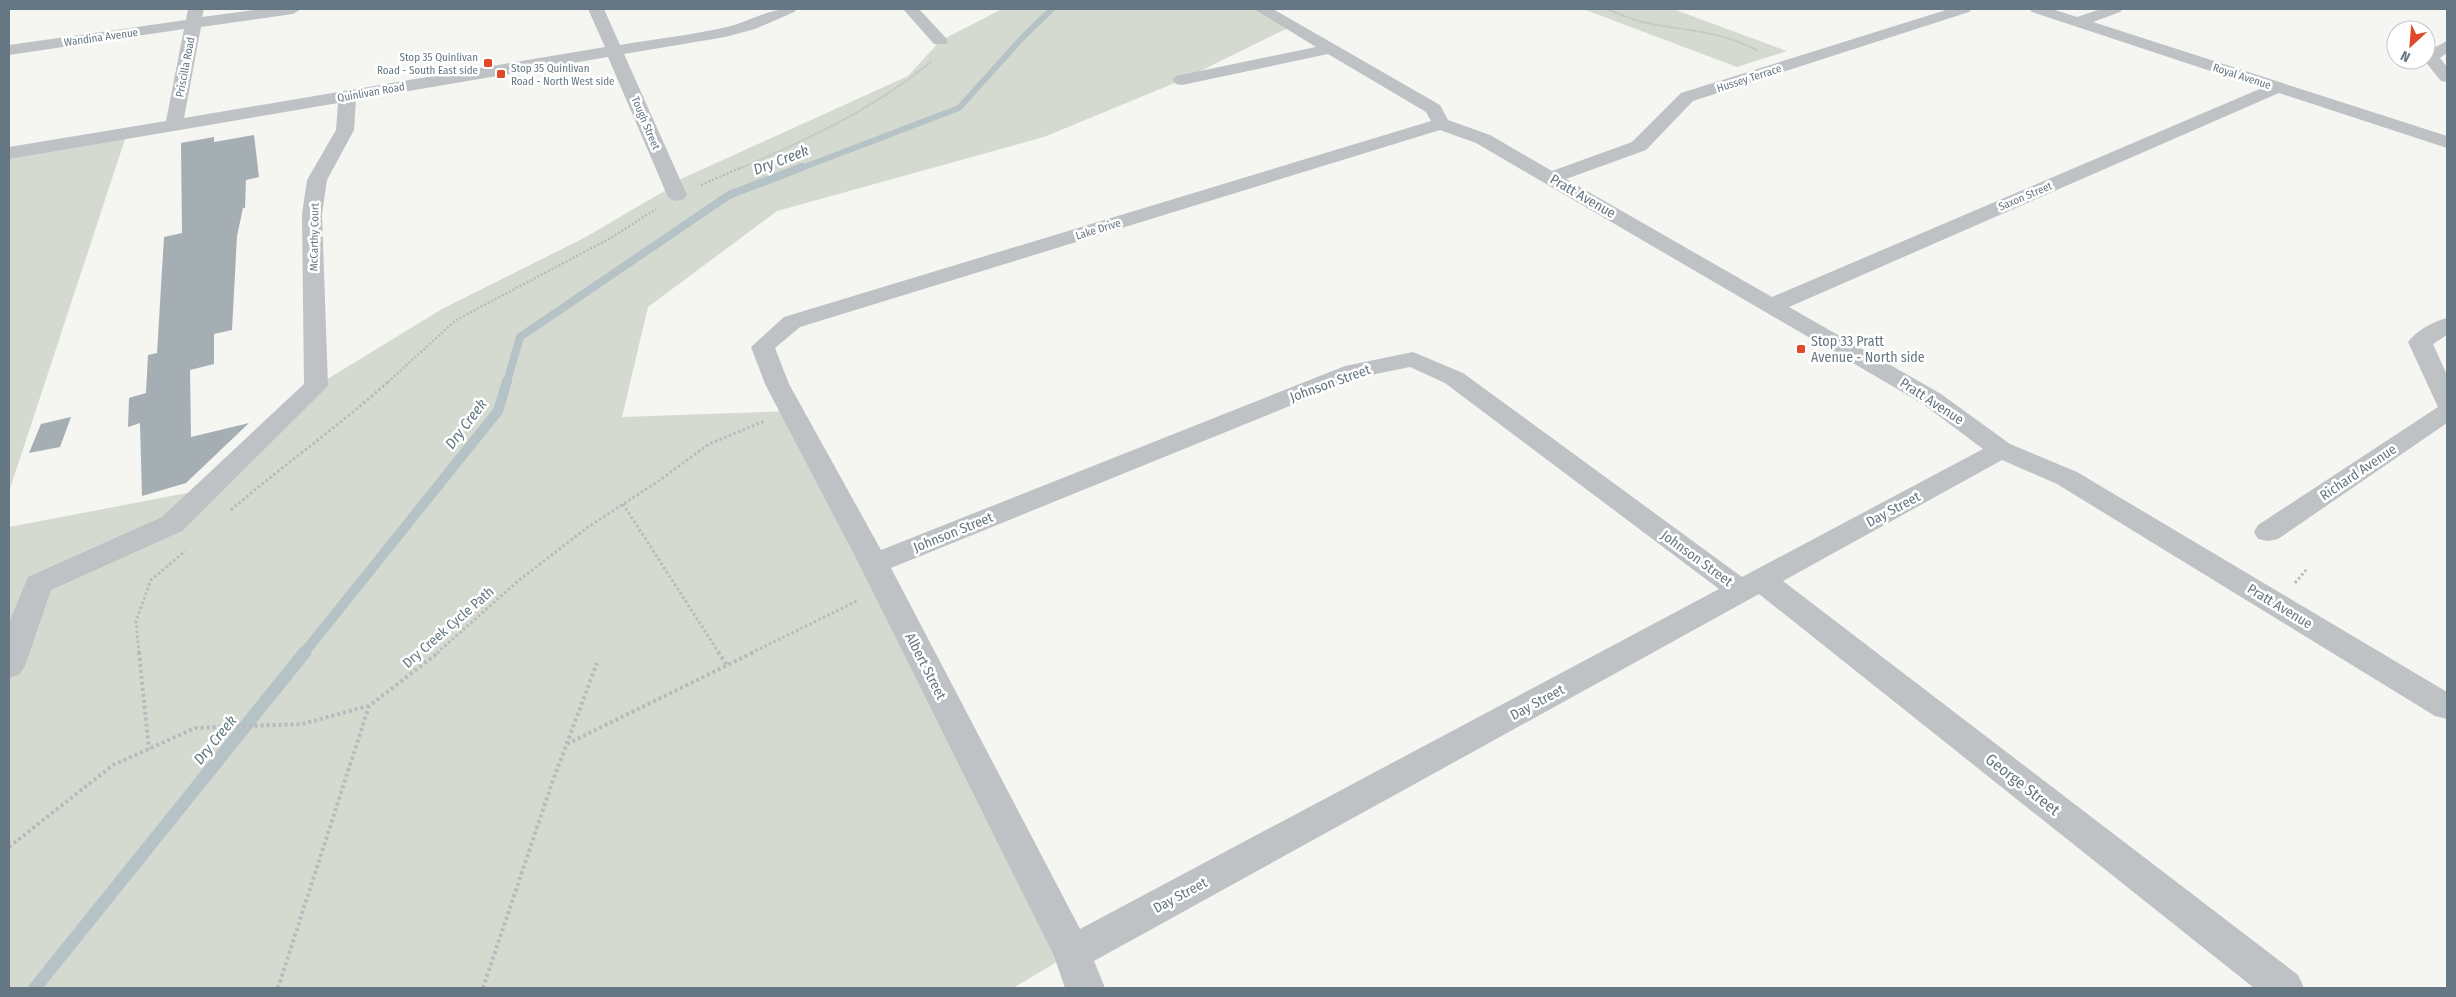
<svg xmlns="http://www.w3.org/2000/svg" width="2456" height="997" font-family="'Fira Sans Condensed',sans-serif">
  <rect width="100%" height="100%" fill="#f5f5f2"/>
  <!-- green -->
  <path fill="#d5dad1" d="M1002,9H1262L1292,26L1182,80L1044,137L777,211L648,307L622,417L793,411L1072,953L1013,988H9V527L208,489L316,386L442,309L584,238L673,186L672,183L908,76L940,41Z
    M1583,9H1673L1787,51L1737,67Z
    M127,133L9,492V155Z"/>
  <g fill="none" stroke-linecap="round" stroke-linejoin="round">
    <!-- stream-far3 -->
    <path stroke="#b5c2c6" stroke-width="6" d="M799,169L959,108L1022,38L1052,9"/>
    <!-- stream-far2 -->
    <path stroke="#b5c2c6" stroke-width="8" d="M507,382L520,337L729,195L802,167"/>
    <!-- stream-far1 -->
    <path stroke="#b5c2c6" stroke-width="10" d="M304,653L498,411L507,381"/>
    <!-- stream -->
    <path stroke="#b5c2c6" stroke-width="13" d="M35,988L305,652"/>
  </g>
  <!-- building -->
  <path fill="#a5aeb3" d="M254,135L259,177L246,180L245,208H243L237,236L232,330L214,334V364L190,370L191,437L249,423L186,483L142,496L140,423L128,427L129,398L146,393L148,355L157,353L164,237L182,233L181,143L214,137V142Z
    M71,417L60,447L29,453L41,424Z"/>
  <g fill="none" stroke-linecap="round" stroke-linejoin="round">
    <!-- path-far3 -->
    <path stroke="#b8bbbd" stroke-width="2" stroke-dasharray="1 1" stroke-linecap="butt" d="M1606,9C1618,13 1630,19 1642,22C1683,31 1721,30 1758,51
      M739,169C808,139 874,109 932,61"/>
    <!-- path-far2 -->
    <path stroke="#b8bbbd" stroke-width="2.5" stroke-dasharray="2 2" stroke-linecap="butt" d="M701,185L742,167
      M388,382L456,320L609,239L656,209"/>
    <!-- path-far1 -->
    <path stroke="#b8bbbd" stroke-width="3" stroke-dasharray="2.5 2.5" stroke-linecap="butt" d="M623,504L719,653
      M231,510C283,465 338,427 389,381
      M2295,583L2306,570
      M139,653L136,621L151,580L185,551
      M437,653L518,581L588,527L660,480L709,444L765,421
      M751,653L857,601"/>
    <!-- path -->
    <path stroke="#b8bbbd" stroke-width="4" stroke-dasharray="3 3" stroke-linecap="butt" d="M139,652L149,749
      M718,652L727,665
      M567,744L754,652
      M9,847L113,765L195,728L302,724L368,706
      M278,988L369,706L439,652
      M483,988L552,783L597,663"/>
    <!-- minor -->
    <path fill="#bec2c5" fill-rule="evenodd" d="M188,9H204L202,17L262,9H301L293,14L201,27L184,118L605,47L588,9H604L620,45C655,39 692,35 727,27C751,21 771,7 797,9L794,12L755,29L725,37L624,54L687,195L684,199L677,201L670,199L667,195L608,57L356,100L354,130L327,180L322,214L328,386L182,531L51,590L25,666L20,674L9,678V623L28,577L162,517L304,384L302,214L307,180L336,130L338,103L9,159V147L166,121L184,29L9,55V45L186,20Z
      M903,9H919L946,38L948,41L946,44H934Z
      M1254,9H1273L1440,105L1448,120L1490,135L1552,171L1632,142L1681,93L1949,9H1972L1969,12L1693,101L1646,150L1566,179L1772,297L2262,88L2032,12L2029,9H2052L2077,17L2101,9H2123L2120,12L2093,22L2447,136V148L2279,93L1789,307L1941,394L2010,444L2077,472L2447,692V719L2435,716L2057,484L2002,460L1783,581L2298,975L2304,988H2254L1759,594L1094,961L1105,988H1065L1054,956L859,564L765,384L751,347L784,317L1431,121L1426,112L1328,54L1182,85L1176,84L1173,80L1176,76L1316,47ZM1440,130L1476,143L1923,404L1983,449L1742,577L1463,373L1413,352L1345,366L881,550L789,384L775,348L800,327ZM1410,367L1445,383L1719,589L1080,929L891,568L1361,377Z
      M2447,41V53L2440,58L2447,67V82L2441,81L2424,60H2426V52Z
      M2447,318V335L2433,344L2447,375V423L2278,539L2268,541L2258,539L2254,532L2258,525L2438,407L2408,342C2416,331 2434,321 2447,318Z"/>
  </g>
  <!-- markers -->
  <g fill="#df4928" stroke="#fff" stroke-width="2">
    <rect x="483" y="58" width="10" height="10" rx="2.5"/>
    <rect x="496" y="69" width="10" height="10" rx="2.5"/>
    <rect x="1796" y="344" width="10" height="10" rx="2.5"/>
  </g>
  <g text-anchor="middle" stroke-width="5" stroke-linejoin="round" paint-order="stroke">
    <!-- far-street labels -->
    <g font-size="11" fill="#657782" stroke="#fff">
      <text transform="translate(101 37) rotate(-8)" y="4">Wandina Avenue</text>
      <text transform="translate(185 67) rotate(-79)" y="4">Priscilla Road</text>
      <text transform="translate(2242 76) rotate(18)" y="4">Royal Avenue</text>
      <text transform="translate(1749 78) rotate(-18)" y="4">Hussey Terrace</text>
      <text transform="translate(371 92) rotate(-10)" y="4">Quinlivan Road</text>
      <text transform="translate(646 123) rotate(67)" y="4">Tough Street</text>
      <text transform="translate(2025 196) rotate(-23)" y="4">Saxon Street</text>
      <text transform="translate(1098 229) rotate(-17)" y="4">Lake Drive</text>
      <text transform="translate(314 237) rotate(-89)" y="4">McCarthy Court</text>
    </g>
    <!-- far-poi labels -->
    <g font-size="11" fill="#657782" stroke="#fff" text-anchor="end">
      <text x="478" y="61">Stop 35 Quinlivan<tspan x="478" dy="13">Road - South East side</tspan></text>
      <text x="511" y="72" text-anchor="start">Stop 35 Quinlivan<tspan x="511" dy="13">Road - North West side</tspan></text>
    </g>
    <!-- street labels -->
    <g font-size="14" fill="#657782" stroke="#fff">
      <text transform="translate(1583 196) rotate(30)" y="5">Pratt Avenue</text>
      <text transform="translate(1330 383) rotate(-20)" y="5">Johnson Street</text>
      <text transform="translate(1932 401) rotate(33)" y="5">Pratt Avenue</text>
      <text transform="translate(2358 472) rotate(-34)" y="5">Richard Avenue</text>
      <text transform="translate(1893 509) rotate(-28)" y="5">Day Street</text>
      <text transform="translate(953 532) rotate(-22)" y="5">Johnson Street</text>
      <text transform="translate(1697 558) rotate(36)" y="5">Johnson Street</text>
      <text transform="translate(2280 606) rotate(31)" y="5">Pratt Avenue</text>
      <text transform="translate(448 627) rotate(-41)" y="5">Dry Creek Cycle Path</text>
      <text transform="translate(926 666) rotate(63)" y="5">Albert Street</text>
      <text transform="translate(1537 702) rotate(-28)" y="5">Day Street</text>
      <text transform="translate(1180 895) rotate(-28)" y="5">Day Street</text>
    </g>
    <!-- poi labels -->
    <g font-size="14" fill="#657782" stroke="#fff" text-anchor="start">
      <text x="1811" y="346">Stop 33 Pratt<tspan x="1811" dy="16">Avenue - North side</tspan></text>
    </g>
    <!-- water labels -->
    <g font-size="15" font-style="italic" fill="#60787f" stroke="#fff">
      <text transform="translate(781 160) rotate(-21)" y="5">Dry Creek</text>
      <text transform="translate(466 424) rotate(-53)" y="5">Dry Creek</text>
      <text transform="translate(215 740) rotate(-51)" y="5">Dry Creek</text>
    </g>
    <!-- near-street labels -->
    <g font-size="16" fill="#657782" stroke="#fff">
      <text transform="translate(2023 784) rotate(38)" y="6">George Street</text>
    </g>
  </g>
  <!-- border -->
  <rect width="2456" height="997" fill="none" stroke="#657782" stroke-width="20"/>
  <!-- north arrow -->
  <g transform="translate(2411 45) rotate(206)"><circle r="24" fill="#ffffff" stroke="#c1c9cd"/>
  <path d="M0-4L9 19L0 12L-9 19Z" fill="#df4928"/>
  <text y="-8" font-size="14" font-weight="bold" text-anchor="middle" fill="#657782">N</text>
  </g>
</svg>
